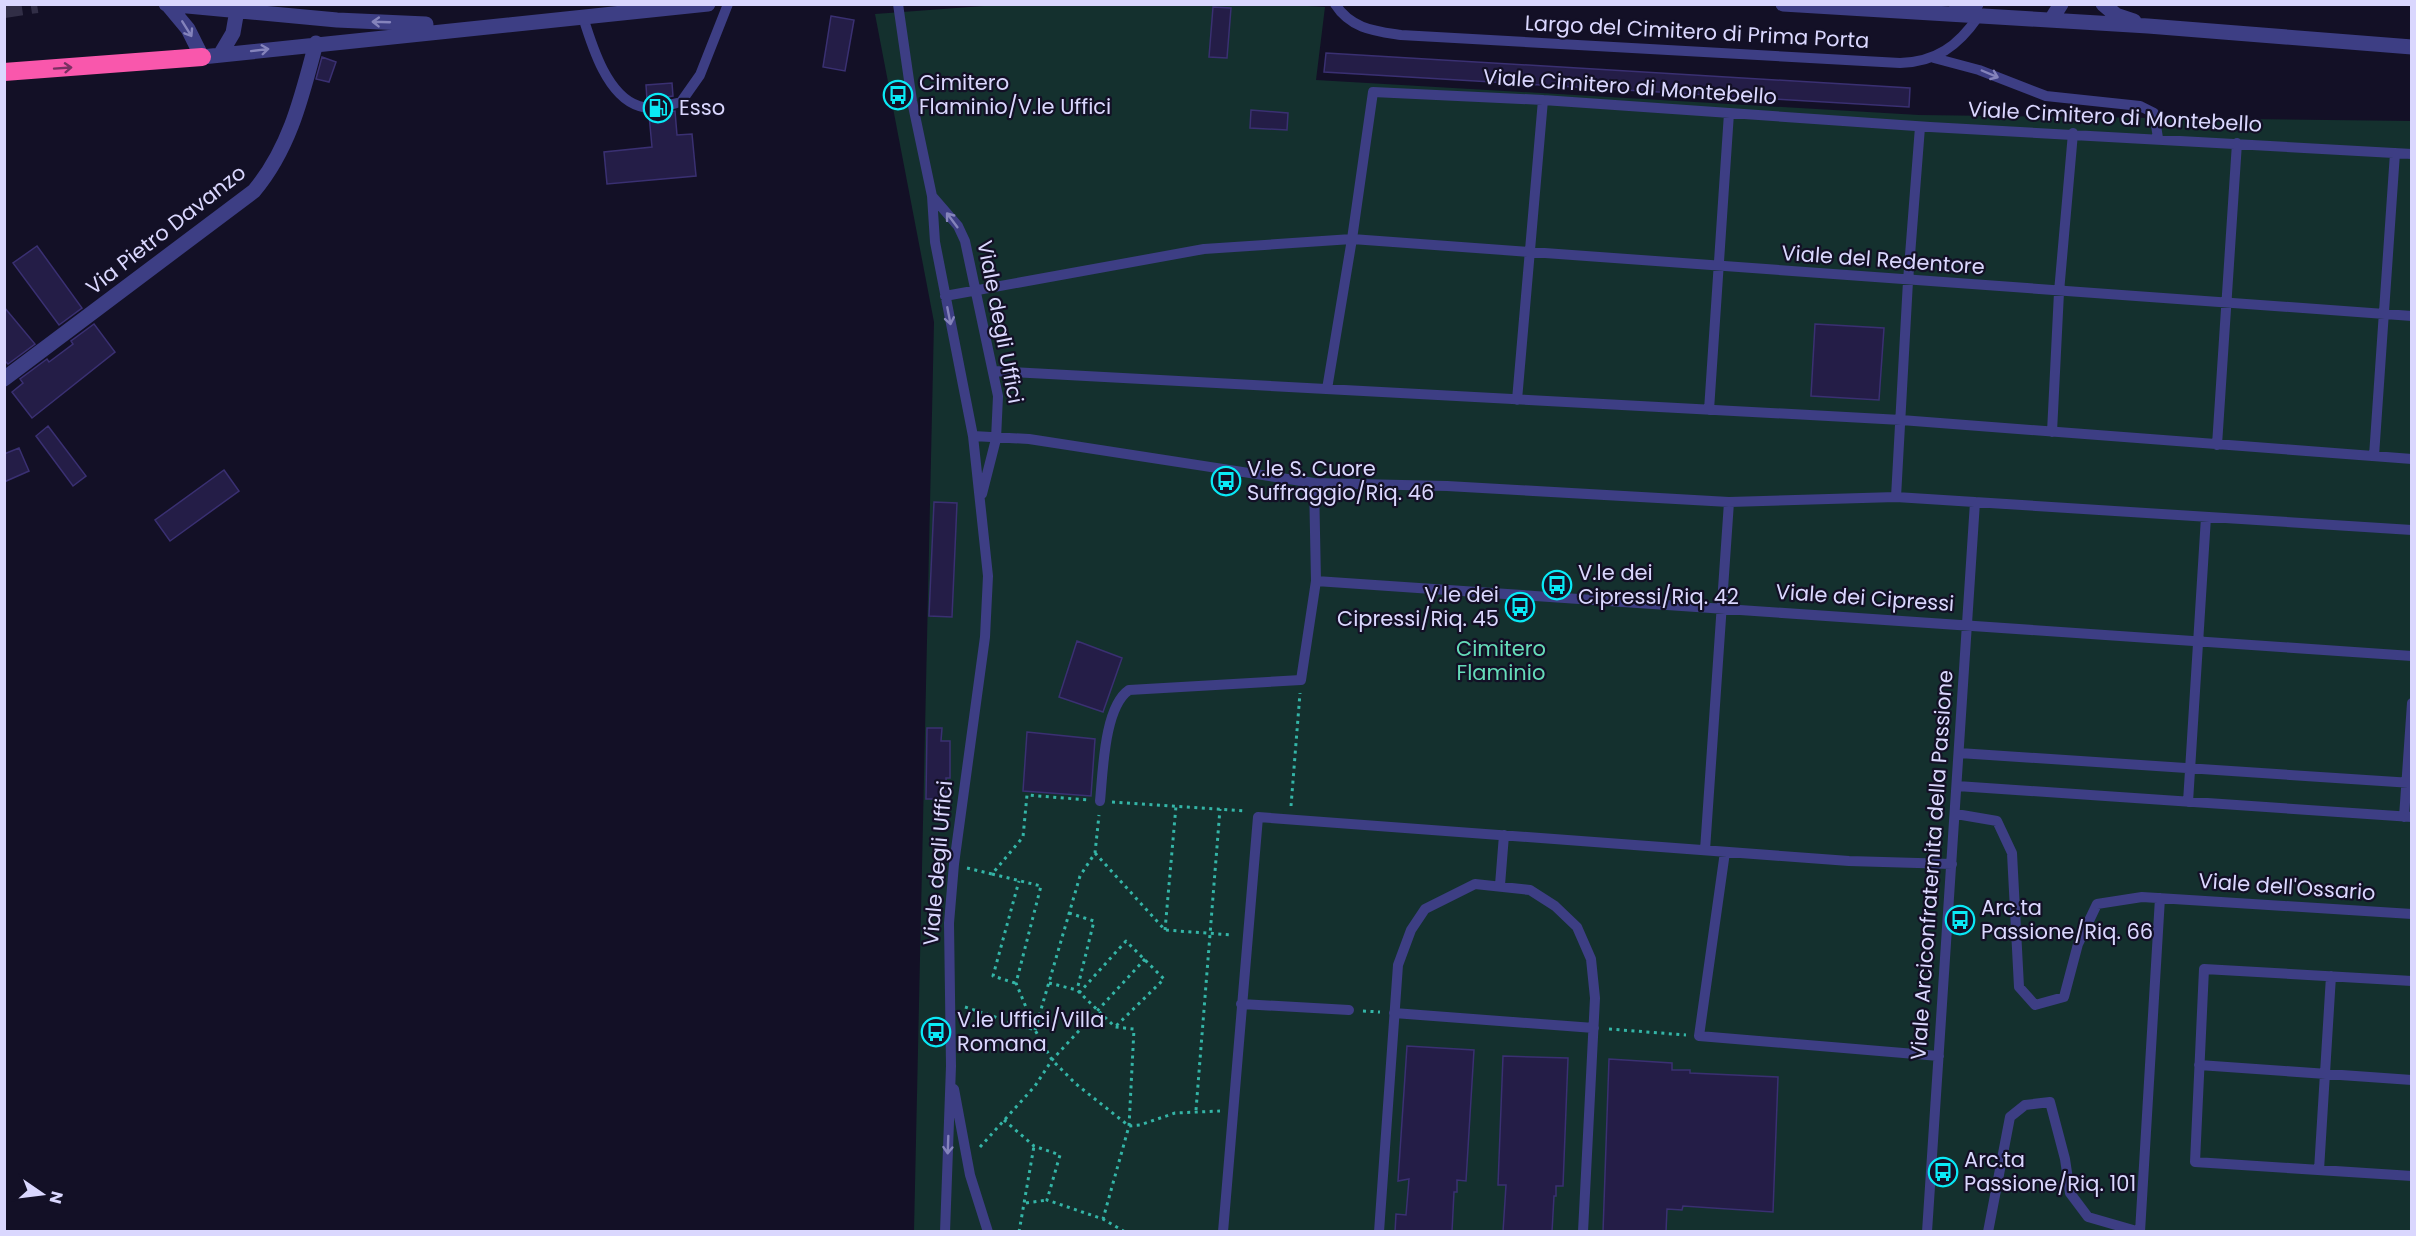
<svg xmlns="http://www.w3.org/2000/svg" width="2416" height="1236" font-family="Poppins,sans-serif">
  <rect width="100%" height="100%" fill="#131026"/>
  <!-- green -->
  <path fill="#14302e" d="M1011,4L1291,5L1325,7L1316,80L1919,115L2411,121V1231H914L934,322L875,14Z"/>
  <!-- building -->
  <path fill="#241d47" stroke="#3a3072" stroke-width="1.5" d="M1213,7L1231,8L1227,58L1209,57Z
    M831,16L854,20L845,71L823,67Z
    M1326,53L1910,88L1909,107L1324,72Z
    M322,57L336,62L329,82L316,79Z
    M672,83L673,96L647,100L646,85Z
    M1251,110L1288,113L1287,130L1250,128Z
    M675,111L677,135L692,134L696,176L607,184L604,152L652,147L649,115Z
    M37,246L82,308L59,325L13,263Z
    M4,307L35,344L8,364L4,360Z
    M94,324L115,352L32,418L12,392L23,383L20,379L47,359L49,362L73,344L71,341Z
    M1815,324L1884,328L1879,400L1811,396Z
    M48,426L86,476L73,486L36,436Z
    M19,448L29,471L4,482V454Z
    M224,470L239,491L170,541L155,520Z
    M934,502L957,503L952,617L929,616Z
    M1077,641L1122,658L1103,712L1059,697Z
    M927,728H942L941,741H950V778H946V799H926Z
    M1027,732L1095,739L1091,796L1023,791Z
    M1407,1046L1474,1050L1466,1181L1457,1180V1192H1454L1452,1232H1395L1396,1214L1406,1215L1409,1179L1398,1181Z
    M1503,1056L1568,1058L1563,1186H1556V1196H1554L1552,1232H1503L1506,1185H1498Z
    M1609,1059L1672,1063V1070H1690V1073L1778,1077L1773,1212L1683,1206L1682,1210L1667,1209L1666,1232H1603Z"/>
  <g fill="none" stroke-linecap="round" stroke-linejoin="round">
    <!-- highway-tunnel -->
    <path stroke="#312e46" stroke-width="18" stroke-dasharray="18 9" stroke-linecap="butt" d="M4,9L37,4"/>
    <!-- path -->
    <path stroke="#34b5a7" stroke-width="3" stroke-dasharray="3 4.5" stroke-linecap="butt" d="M1112,802L1246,811
      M1291,806L1300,693
      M1095,853L1165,930L1233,935
      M967,868L992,874L1023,837L1027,795L1088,800
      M992,874L1041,886L1016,983L1035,1029
      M1069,913L1094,921L1077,990
      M1165,930L1176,806
      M1015,983L993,976L1019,881
      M1049,983L1077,990L1115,1027L1134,1029L1129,1126L1103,1219
      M1079,993L1126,941L1164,979L1115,1027
      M965,1007L1035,1030L1052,1060L1076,1084L1129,1126L1140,1125L1175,1113L1220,1111
      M1363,1011L1380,1012
      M1609,1029L1686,1035
      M1035,1030L1080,876L1095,853L1099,815
      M1196,1110L1220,809
      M1004,1120L1034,1146L1060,1155L1047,1200L1103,1219L1125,1232
      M980,1147L1035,1086L1052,1060L1145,959
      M1026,1203L1047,1200
      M1019,1232L1034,1146"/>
    <!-- lane -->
    <path stroke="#3d3e84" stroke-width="10" d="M898,4L912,101L932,196L935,242L973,436L988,576L985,637L954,864L949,923L951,1066L945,1232
      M1335,4C1351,29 1375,31 1401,35L1900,63C1936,62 1958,46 1978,17
      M583,17C592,46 607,96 639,106C653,111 668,105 681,102L700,75L728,4
      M1934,58L1979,70L2046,96L2140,106L2154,113L2158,138
      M932,196L958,226L965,241L998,396L996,439L982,494
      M945,296L1204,249L1352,239L1373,92L1543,100L1930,127L2412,154
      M993,371L1901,420L2412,459
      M1327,389L1352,239L2412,316
      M1517,400L1543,100
      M1709,410L1729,113
      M2052,432L2059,292L2073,133
      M973,436L1029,439L1314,483L1447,486L1729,502L1896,497L2412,530
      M2217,445L2237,143
      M2374,456L2395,153
      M1896,497L1908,281L1920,127
      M1316,581L2412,656
      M1959,753L2412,783
      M1957,786L2412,817
      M1100,801C1103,772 1104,707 1129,690L1301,680L1316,581L1314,483
      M2188,802L2206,517
      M1956,814L1997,821L2012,853L2019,987L2035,1005L2064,997L2078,944L2097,904L2142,897L2412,914
      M2404,817L2412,703
      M1705,850L1729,502
      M1725,852L1699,1036L1939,1056
      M1500,885L1504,835
      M2412,981L2204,969L2195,1162L2412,1176
      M1241,1004L1349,1010
      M1394,1013L1594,1028
      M2199,1065L2412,1080
      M954,1089L970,1175L988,1232
      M2319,1170L2331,976
      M1223,1232L1258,817L1849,861L1952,864
      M1379,1232L1398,965L1411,930L1425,909L1475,884L1530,890L1555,906L1577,927L1591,959L1595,998L1583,1232
      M1927,1232L1975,502
      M1988,1232L2010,1117L2025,1105L2050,1102L2065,1159L2070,1193L2088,1217L2140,1232
      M2140,1232L2160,898"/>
    <!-- street -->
    <path stroke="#3d3e84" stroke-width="15" d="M166,4L337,20L426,24
      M1783,4L2148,26L2412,47
      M2103,4L2116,15L2134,21
      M168,5L188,29L202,57L708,4
      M1950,14L1976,4
      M2051,20L2061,4
      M220,55L233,33L237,10
      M4,379L254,191C290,148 302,96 316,43"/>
    <!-- highway -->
    <path stroke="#f957ac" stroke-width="18" d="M4,72L202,57"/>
  </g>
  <!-- one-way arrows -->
  <defs><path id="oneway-shaft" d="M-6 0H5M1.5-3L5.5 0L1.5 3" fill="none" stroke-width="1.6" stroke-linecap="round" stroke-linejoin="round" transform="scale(1.5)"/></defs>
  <g stroke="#8483bb">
    <use href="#oneway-shaft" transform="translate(381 22) rotate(-178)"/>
    <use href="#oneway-shaft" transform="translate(187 29) rotate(58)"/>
    <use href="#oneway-shaft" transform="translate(260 50) rotate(-7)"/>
    <use href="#oneway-shaft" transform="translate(1990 74) rotate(23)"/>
    <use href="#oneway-shaft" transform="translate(952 220) rotate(-127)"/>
    <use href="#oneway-shaft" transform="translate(949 316) rotate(79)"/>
    <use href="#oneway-shaft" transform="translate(948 1145) rotate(92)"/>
  </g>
  <use stroke="#7a3062" href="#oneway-shaft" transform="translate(63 68) rotate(-4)"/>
  <!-- icons -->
  <defs>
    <g id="bus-ring" transform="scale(1.5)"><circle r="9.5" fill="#131026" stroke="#0ae9f6" stroke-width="1.5"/><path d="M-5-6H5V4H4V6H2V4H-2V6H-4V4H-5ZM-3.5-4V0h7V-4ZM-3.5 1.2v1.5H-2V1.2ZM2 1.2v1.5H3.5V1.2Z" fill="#0ae9f6"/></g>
    <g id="fuel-ring" transform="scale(1.5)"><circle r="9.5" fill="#131026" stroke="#0ae9f6" stroke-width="1.5"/><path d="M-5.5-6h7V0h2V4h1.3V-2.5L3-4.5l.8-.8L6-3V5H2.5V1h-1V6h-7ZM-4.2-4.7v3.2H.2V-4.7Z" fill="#0ae9f6"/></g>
  </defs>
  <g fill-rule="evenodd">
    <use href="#bus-ring" x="898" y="95"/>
    <use href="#fuel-ring" x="658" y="108"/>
    <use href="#bus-ring" x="1226" y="481"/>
    <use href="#bus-ring" x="1557" y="585"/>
    <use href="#bus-ring" x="1520" y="607"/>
    <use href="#bus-ring" x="1960" y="920"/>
    <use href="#bus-ring" x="936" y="1032"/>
    <use href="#bus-ring" x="1943" y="1172"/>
  </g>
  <g text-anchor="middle" stroke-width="4.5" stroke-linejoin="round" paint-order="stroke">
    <!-- street labels -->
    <g font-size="21" fill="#dad7fe" stroke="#131026">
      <text transform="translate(1697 32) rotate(3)" y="7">Largo del Cimitero di Prima Porta</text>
      <text transform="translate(1630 87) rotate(4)" y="7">Viale Cimitero di Montebello</text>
      <text transform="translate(2115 117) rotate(3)" y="7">Viale Cimitero di Montebello</text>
      <text transform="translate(166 230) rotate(-38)" y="7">Via Pietro Davanzo</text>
      <text transform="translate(1883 260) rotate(4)" y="7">Viale del Redentore</text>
      <text transform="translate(1000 322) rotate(79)" y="7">Viale degli Uffici</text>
      <text transform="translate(1865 598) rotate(4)" y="7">Viale dei Cipressi</text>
      <text transform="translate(938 863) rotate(-85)" y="7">Viale degli Uffici</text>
      <text transform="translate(1932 865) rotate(-86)" y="7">Viale Arciconfraternita della Passione</text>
      <text transform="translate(2287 887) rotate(4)" y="7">Viale dell'Ossario</text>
    </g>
    <!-- poi labels -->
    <g font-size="21" fill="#dad7fe" stroke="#131026" text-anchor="start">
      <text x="919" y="90">Cimitero<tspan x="919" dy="24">Flaminio/V.le Uffici</tspan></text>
      <text x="679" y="115">Esso</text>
      <text x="1247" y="476">V.le S. Cuore<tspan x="1247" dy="24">Suffraggio/Riq. 46</tspan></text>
      <text x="1578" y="580">V.le dei<tspan x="1578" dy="24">Cipressi/Riq. 42</tspan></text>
      <text x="1499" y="602" text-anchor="end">V.le dei<tspan x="1499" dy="24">Cipressi/Riq. 45</tspan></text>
      <text x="1981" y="915">Arc.ta<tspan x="1981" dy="24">Passione/Riq. 66</tspan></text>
      <text x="957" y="1027">V.le Uffici/Villa<tspan x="957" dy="24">Romana</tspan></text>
      <text x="1964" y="1167">Arc.ta<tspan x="1964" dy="24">Passione/Riq. 101</tspan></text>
    </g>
    <!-- park labels -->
    <g font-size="21" fill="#65dcb9" stroke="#131026">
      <text x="1501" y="656">Cimitero<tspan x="1501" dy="24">Flaminio</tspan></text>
    </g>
  </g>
  <!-- border -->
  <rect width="2416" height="1236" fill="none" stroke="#dad7fe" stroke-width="12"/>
  <!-- north arrow -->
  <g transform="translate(42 1194) rotate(104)" stroke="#131026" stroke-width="4.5" paint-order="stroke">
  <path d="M0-4.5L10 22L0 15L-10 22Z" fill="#dad7fe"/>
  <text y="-9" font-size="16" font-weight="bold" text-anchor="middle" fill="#dad7fe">N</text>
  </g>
</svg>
